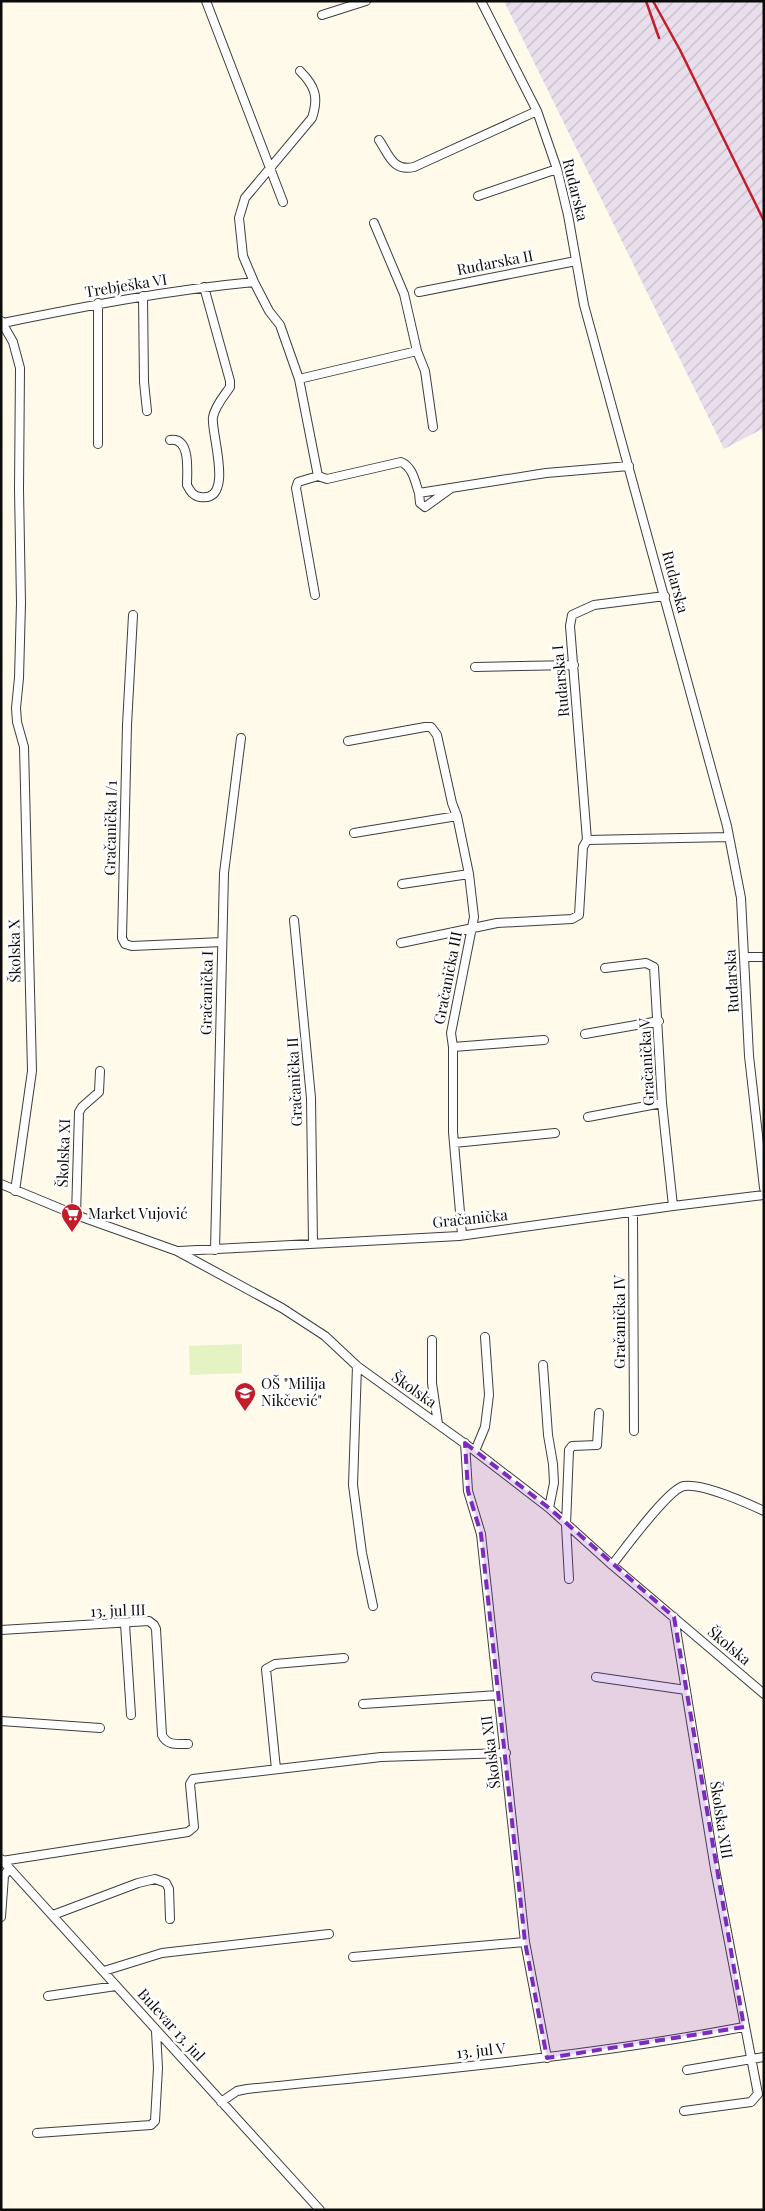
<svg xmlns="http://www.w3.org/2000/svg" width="765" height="2211" font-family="'Playfair Display',serif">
  <defs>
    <pattern id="industrial-furrows" width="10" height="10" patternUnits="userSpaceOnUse" patternTransform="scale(1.25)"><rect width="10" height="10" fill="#e9deeb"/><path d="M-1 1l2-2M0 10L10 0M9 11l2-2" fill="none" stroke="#c6bdc8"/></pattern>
  </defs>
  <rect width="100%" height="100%" fill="#fffaea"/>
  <!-- industrial -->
  <path fill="url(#industrial-furrows)" d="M504,1H764V428L724,449Z"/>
  <!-- pitch -->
  <path fill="#e4f2c4" d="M242,1344V1373L190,1375L189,1346Z"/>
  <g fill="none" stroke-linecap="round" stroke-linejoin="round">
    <!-- minor casing -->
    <g stroke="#3e3e3e" stroke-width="10">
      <path id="minor" d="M206,1L283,202
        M481,1L537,111L557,169L568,215L584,305L727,826L741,898L749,1056L764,1188
        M322,15L366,1
        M300,71C315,86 319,97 312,118L245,198L239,218L243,256L254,282L269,311L280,325L299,379L318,476L298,482L296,488L315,595
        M379,140C389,155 393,172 414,167L537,111
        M478,196L557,169
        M374,223L404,294L417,351L425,371L433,427
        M419,292L576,261
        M143,296L144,382L147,411
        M1,321L13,342L20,368L19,489L21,603L19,678L16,708L17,722L24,747L32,1071L15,1191
        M3,323C86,306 169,290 254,282
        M299,379L417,351
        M170,440C191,437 187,471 187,485C190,491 193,496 200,497C236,503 210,431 213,417C215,406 224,396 230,387V381L204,287
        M98,444V303
        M318,476L327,479L401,462C413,467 415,482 419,493
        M450,489L425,507L420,503L419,493L546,473L629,466
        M133,615L127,725L122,938L125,944L132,946L222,942
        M475,667L574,665
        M348,741L425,727H431L437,735L452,803L457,816L469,874L474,917L451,1033L453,1047V1132L462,1235
        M354,833L457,816
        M587,840L570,626L572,615L594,605L665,596
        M402,884L469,874
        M294,920L311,1098L313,1243
        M401,943L497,923L572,919L579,915L583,847L587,840L729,837
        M745,957H764
        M605,968L646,963L654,967L662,1103L673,1206
        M585,1034L659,1021
        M453,1047L544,1040
        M588,1117L662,1103
        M454,1143L555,1133
        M1,1184L76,1215L177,1251L282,1308L325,1336L357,1366L475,1451L549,1508L612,1565L764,1694
        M633,1212L634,1431
        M76,1215L79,1112L82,1107L99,1092L100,1071
        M215,1250L224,873L241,738
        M179,1251L459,1236L673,1206L764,1195
        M432,1340V1383L438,1424
        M543,1365L548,1435L553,1464L554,1483L549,1508
        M357,1366L353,1485L362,1553L373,1606
        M465,1443L468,1491L481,1534L525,1942L547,2058
        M475,1451L485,1427L489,1395L485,1337
        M612,1565C624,1550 668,1489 684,1486C702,1483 747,1503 764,1511
        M569,1579L566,1525L569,1450L572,1446L597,1445L599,1413
        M674,1617L715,1869L758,2094L751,2102L684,2111
        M125,1624L131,1715
        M1,1630L149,1621L154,1625L156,1629L162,1735C167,1746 178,1744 188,1744
        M596,1677L686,1690
        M363,1704L498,1695
        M1,1721L100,1728
        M276,1769L266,1669L275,1664L344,1658
        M1,1859L320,2210
        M2,1861L188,1832L194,1827L190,1784L193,1779L381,1757L506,1753
        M53,1915L138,1883L155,1879L166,1883L169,1889L170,1919
        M1,1917L4,1876L9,1868
        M353,1957L525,1942
        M104,1971L162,1953L329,1934
        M48,1996L116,1986
        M687,2070L764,2057
        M221,2102L237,2091L247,2089C413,2072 580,2058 744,2027
        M37,2133L151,2125L155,2121L158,2068L156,2031"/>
    </g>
    <!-- minor -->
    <use href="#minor" stroke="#fff" stroke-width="8"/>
    <!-- rail -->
    <path stroke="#c31c2b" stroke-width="2.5" d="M646,1L659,38
      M653,1L680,50L764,221"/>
  </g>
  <!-- marked area -->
  <path fill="#7b2cbf" fill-opacity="0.2" stroke="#7b2cbf" stroke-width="4" stroke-dasharray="10 6" stroke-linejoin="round" d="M465,1443L549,1508L674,1617L744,2027L547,2058L525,1942L481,1534L468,1491Z"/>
  <!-- icons -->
  <defs>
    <g id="supermarket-pin" transform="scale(1.125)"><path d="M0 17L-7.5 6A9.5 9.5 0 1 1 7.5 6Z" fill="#c31c2b" stroke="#fff"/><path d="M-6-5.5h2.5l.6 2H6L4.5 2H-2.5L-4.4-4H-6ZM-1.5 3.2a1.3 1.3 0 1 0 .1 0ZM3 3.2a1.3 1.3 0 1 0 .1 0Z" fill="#fff"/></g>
    <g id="school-pin" transform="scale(1.125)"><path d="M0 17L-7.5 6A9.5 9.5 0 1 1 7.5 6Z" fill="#c31c2b" stroke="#fff"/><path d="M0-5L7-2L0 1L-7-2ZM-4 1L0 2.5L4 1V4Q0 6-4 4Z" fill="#fff"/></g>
  </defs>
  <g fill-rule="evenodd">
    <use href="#supermarket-pin" x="72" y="1214"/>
    <use href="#school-pin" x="245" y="1393"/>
  </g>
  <g text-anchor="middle" stroke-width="5" stroke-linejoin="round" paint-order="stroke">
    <!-- street labels -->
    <g font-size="15" fill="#0b0b0b" stroke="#fff">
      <text transform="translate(575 190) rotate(76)" y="5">Rudarska</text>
      <text transform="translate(495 263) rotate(-11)" y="5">Rudarska II</text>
      <text transform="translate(126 286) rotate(-9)" y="5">Trebješka VI</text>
      <text transform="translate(675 582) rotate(75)" y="5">Rudarska</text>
      <text transform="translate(561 681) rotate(-95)" y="5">Rudarska I</text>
      <text transform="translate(111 828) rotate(-89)" y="5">Gračanička I/1</text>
      <text transform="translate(15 951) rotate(-91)" y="5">Školska X</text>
      <text transform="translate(448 978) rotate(-79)" y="5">Gračanička III</text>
      <text transform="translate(732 981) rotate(-93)" y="5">Rudarska</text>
      <text transform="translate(207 993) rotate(-89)" y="5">Gračanička I</text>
      <text transform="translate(647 1062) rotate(-93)" y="5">Gračanička V</text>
      <text transform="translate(295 1082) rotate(-93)" y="5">Gračanička II</text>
      <text transform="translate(64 1153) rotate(-88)" y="5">Školska XI</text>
      <text transform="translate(470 1219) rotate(-6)" y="5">Gračanička</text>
      <text transform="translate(620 1322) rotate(-90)" y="5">Gračanička IV</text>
      <text transform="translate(414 1390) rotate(35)" y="5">Školska</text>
      <text transform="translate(118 1611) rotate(-2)" y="5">13. jul III</text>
      <text transform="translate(729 1646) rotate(40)" y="5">Školska</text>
      <text transform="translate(491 1752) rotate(-97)" y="5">Školska XII</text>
      <text transform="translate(721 1820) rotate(81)" y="5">Školska XIII</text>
      <text transform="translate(171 2025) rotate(48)" y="5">Bulevar 13. jul</text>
      <text transform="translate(481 2051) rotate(-6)" y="5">13. jul V</text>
    </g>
    <!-- poi labels -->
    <g font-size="15" fill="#0b0b0b" stroke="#fff" text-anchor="start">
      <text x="88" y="1219">Market Vujović</text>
      <text x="261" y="1389">OŠ "Milija<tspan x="261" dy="17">Nikčević"</tspan></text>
    </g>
  </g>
  <!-- border -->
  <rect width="765" height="2211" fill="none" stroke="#0b0b0b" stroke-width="5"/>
</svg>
